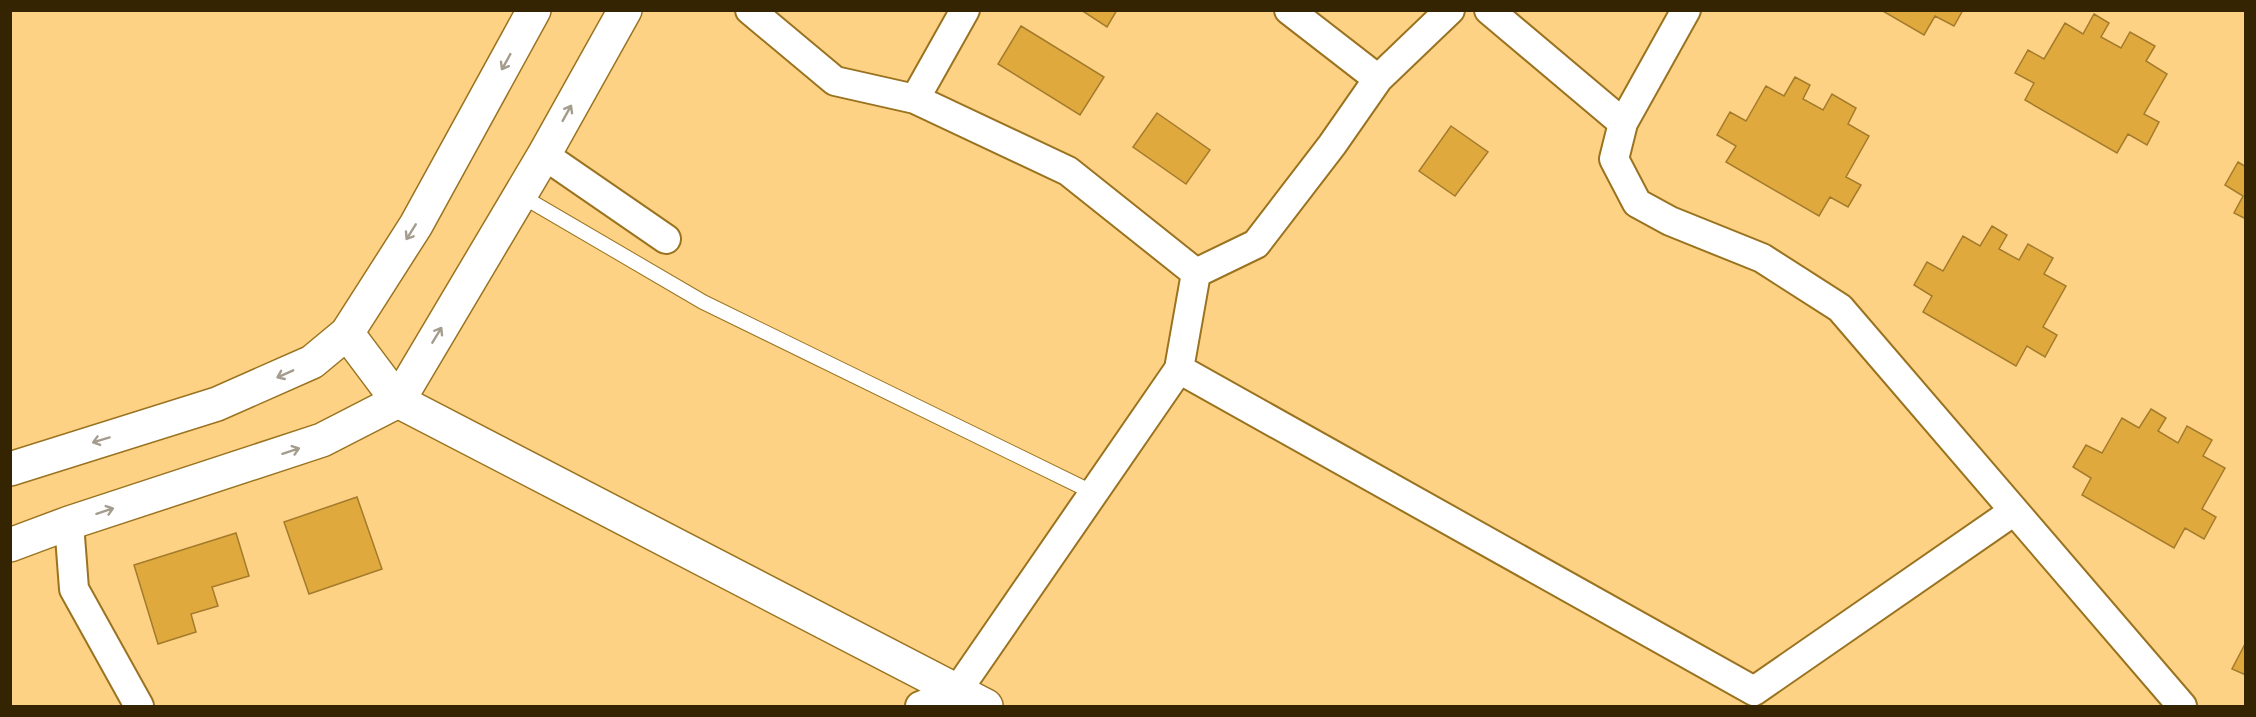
<svg xmlns="http://www.w3.org/2000/svg" width="2256" height="717" font-family="'Sofia Sans Condensed',sans-serif">
  <rect width="100%" height="100%" fill="#fdd285"/>
  <!-- building -->
  <path fill="#dfa93e" stroke="#a37b2b" stroke-width="1.5" d="M1081,10H1117L1107,27Z
    M1881,10H1963L1954,26L1935,16L1924,35Z
    M2094,14L2109,23L2101,37L2121,48L2130,32L2155,46L2146,61L2167,74L2144,114L2159,122L2147,145L2128,134L2117,153L2025,100L2034,83L2015,73L2028,50L2044,59L2065,23L2083,34Z
    M1021,26L1104,77L1080,115L998,64Z
    M1795,77L1810,85L1803,99L1823,110L1832,94L1856,108L1848,124L1869,136L1846,177L1861,185L1848,207L1830,197L1819,216L1726,162L1736,146L1717,135L1730,112L1746,121L1766,86L1784,96Z
    M1157,113L1210,150L1186,184L1133,147Z
    M1451,126L1488,152L1455,196L1419,171Z
    M2238,162L2246,167V219L2234,213L2243,196L2225,185Z
    M1992,226L2007,235L1999,249L2019,260L2028,244L2053,258L2044,274L2066,286L2043,327L2057,335L2045,357L2027,346L2016,366L1923,312L1932,296L1914,285L1927,262L1943,271L1963,236L1980,246Z
    M2151,409L2166,418L2158,431L2178,443L2187,426L2212,440L2203,456L2225,468L2202,509L2216,517L2204,539L2185,528L2174,548L2082,495L2091,478L2073,467L2086,445L2102,453L2122,418L2139,428Z
    M357,497L382,569L309,594L284,522Z
    M236,533L249,576L212,587L218,606L191,614L196,632L158,644L134,565Z
    M2246,642V675L2232,669Z"/>
  <g fill="none" stroke-linecap="round" stroke-linejoin="round">
    <!-- service casing -->
    <g stroke="#9a7320" stroke-width="16">
      <path id="service" d="M520,195L703,302L1094,493"/>
    </g>
    <!-- minor casing -->
    <g stroke="#9a7320" stroke-width="32">
      <path id="minor" d="M750,10L835,81L915,99L1068,171L1196,273L1179,369L957,691L920,706
        M1289,10L1378,79
        M1489,10L1623,123
        M1686,10L1623,123L1614,159L1637,203L1670,221L1762,258L1840,308L2182,706
        M915,99L965,10
        M544,155L666,239
        M1196,273L1256,244L1332,145L1378,79L1450,10
        M1179,369L1754,691L2014,511
        M69,523L74,589L139,706"/>
    </g>
    <!-- tertiary casing -->
    <g stroke="#9a7320" stroke-width="36">
      <path id="tertiary" d="M347,333L398,401L986,706"/>
    </g>
    <!-- secondary casing -->
    <g stroke="#9a7320" stroke-width="36">
      <path id="secondary" d="M10,469L217,404L312,362L347,333L416,225L534,10
        M10,545L69,523L322,440L398,401L544,155L625,10"/>
    </g>
    <!-- service -->
    <use href="#service" stroke="#fff" stroke-width="14"/>
    <!-- minor -->
    <use href="#minor" stroke="#fff" stroke-width="28"/>
    <!-- tertiary -->
    <use href="#tertiary" stroke="#fff" stroke-width="33"/>
    <!-- secondary -->
    <use href="#secondary" stroke="#fff" stroke-width="33"/>
  </g>
  <!-- one-way arrows -->
  <defs><path id="oneway-shaft" d="M-6 0H5M1.5-3L5.5 0L1.5 3" fill="none" stroke-width="1.6" stroke-linecap="round" stroke-linejoin="round" transform="scale(1.5)"/></defs>
  <g stroke="#a49c8d">
    <use href="#oneway-shaft" transform="translate(506 62) rotate(119)"/>
    <use href="#oneway-shaft" transform="translate(567 113) rotate(-61)"/>
    <use href="#oneway-shaft" transform="translate(411 232) rotate(122)"/>
    <use href="#oneway-shaft" transform="translate(437 335) rotate(-59)"/>
    <use href="#oneway-shaft" transform="translate(285 374) rotate(156)"/>
    <use href="#oneway-shaft" transform="translate(101 440) rotate(163)"/>
    <use href="#oneway-shaft" transform="translate(291 451) rotate(-18)"/>
    <use href="#oneway-shaft" transform="translate(105 511) rotate(-18)"/>
  </g>
  <!-- border -->
  <rect width="2256" height="717" fill="none" stroke="#342402" stroke-width="24"/>
</svg>
